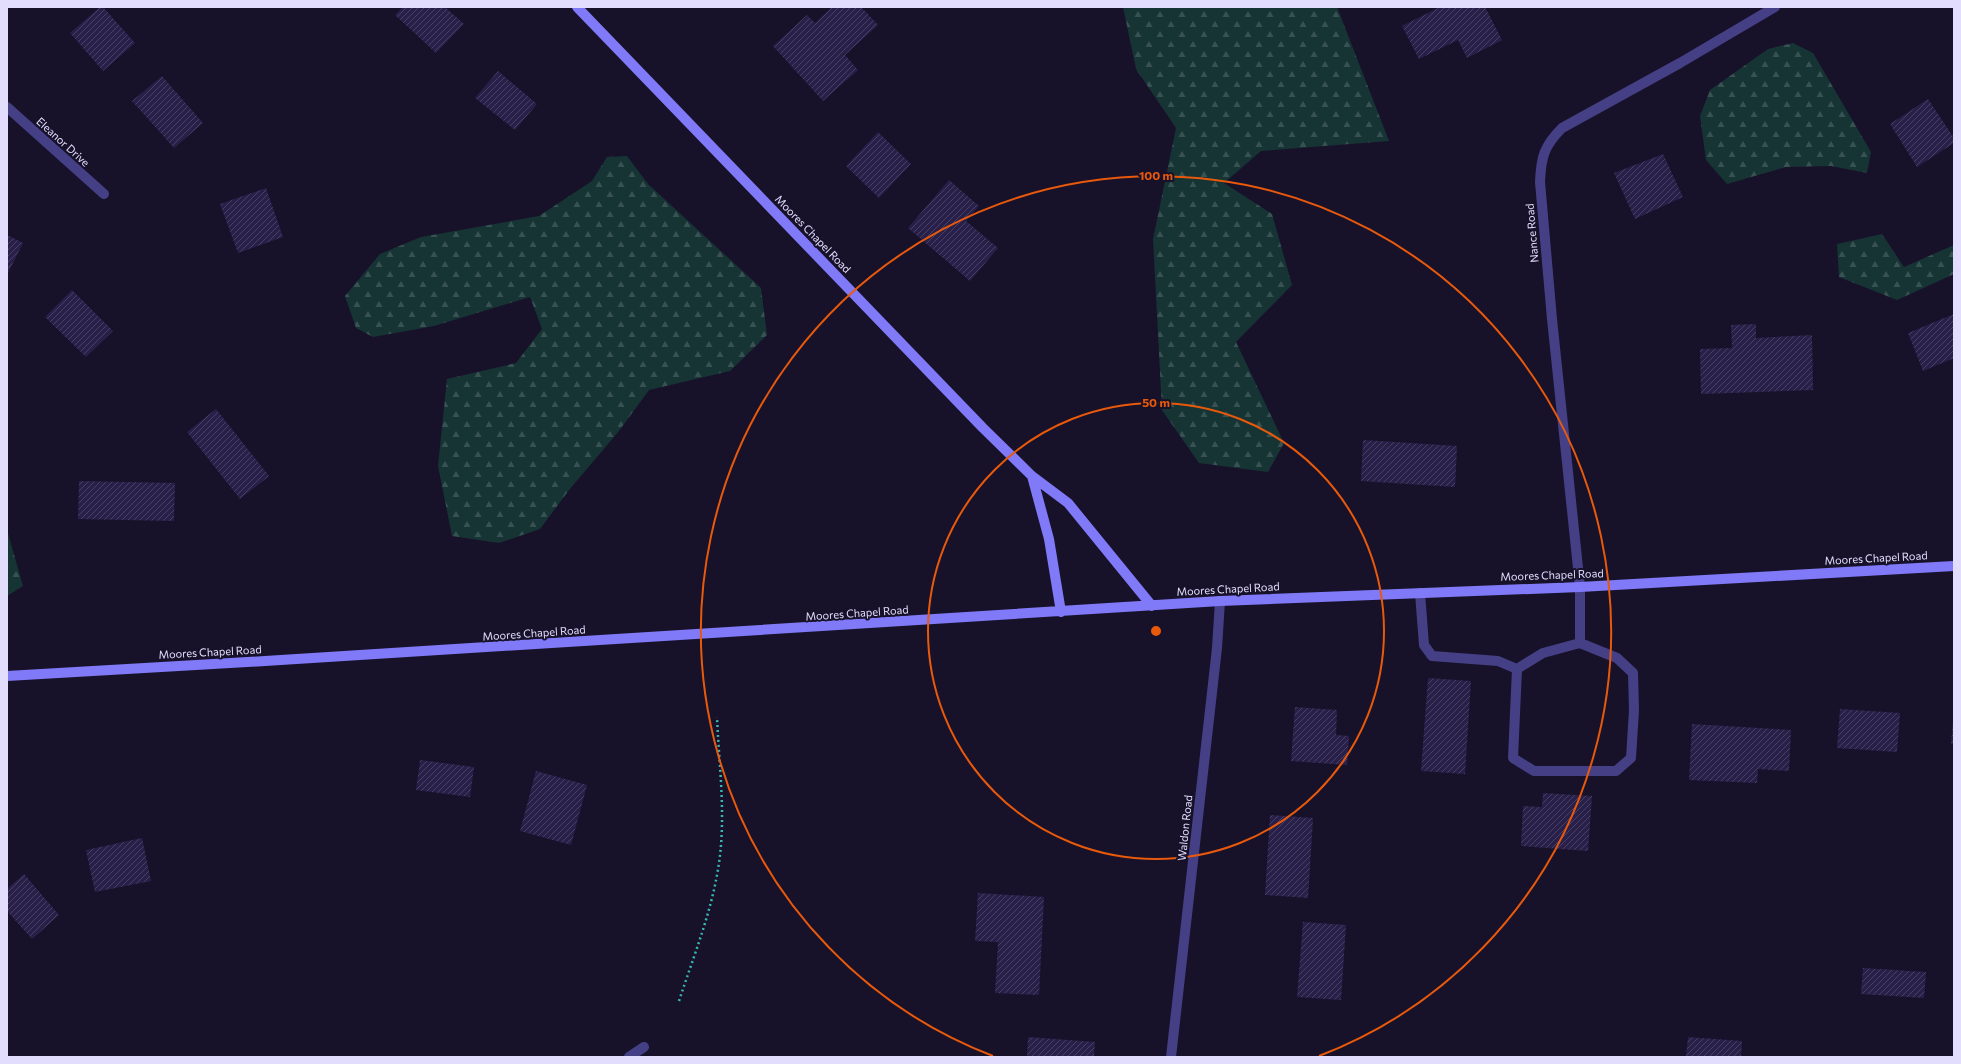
<svg xmlns="http://www.w3.org/2000/svg" width="1961" height="1064" font-family="Commissioner,sans-serif">
  <defs>
    <pattern id="forest-firs" width="22" height="20" patternUnits="userSpaceOnUse"><rect width="22" height="20" fill="#163434"/><path d="M5 1l3.5 6h-7zM16 11l3.5 6h-7z" fill="#385152"/></pattern>
    <pattern id="building-hatch" width="6" height="6" patternUnits="userSpaceOnUse"><rect width="6" height="6" fill="#29204a"/><path d="M-1 1l2-2M0 6l6-6M5 7l2-2" fill="none" stroke="#484065"/></pattern>
  </defs>
  <rect width="100%" height="100%" fill="#17122a"/>
  <!-- forest -->
  <path fill="url(#forest-firs)" d="M1123,7H1337L1389,141L1261,151L1224,183L1272,214L1292,285L1236,342L1284,443L1268,472L1199,463L1162,410L1153,239L1176,128L1136,69Z
    M1793,43L1813,53L1871,152L1867,173L1831,166L1786,167L1727,184L1706,160L1700,116L1710,90L1768,49Z
    M627,156L648,184L761,288L767,335L730,371L649,390L619,431L569,490L540,529L499,543L452,536L438,466L447,379L516,363L542,329L530,297L434,326L373,337L356,328L345,296L380,254L421,237L539,216L592,181L607,157Z
    M1882,234L1904,267L1954,245V274L1897,300L1839,277L1837,244Z
    M7,530L23,586L7,596Z"/>
  <!-- building -->
  <path fill="url(#building-hatch)" d="M100,7H103L135,43L103,71L70,33Z
    M403,7H445L464,24L436,53L395,15Z
    M832,7H861L878,25L845,55L858,70L823,101L773,46L807,15L815,23Z
    M1440,7H1485L1502,40L1467,58L1458,40L1419,59L1402,26Z
    M498,71L537,104L515,130L475,98Z
    M162,76L203,123L174,148L132,101Z
    M1928,99L1954,138V143L1917,167L1890,124Z
    M878,132L911,164L879,198L846,166Z
    M1663,154L1683,197L1635,219L1614,173Z
    M949,180L979,206L966,221L998,248L970,281L908,228Z
    M266,188L283,237L238,253L220,204Z
    M7,235L23,243L7,275Z
    M72,290L113,331L86,357L45,317Z
    M1954,314V358L1923,371L1908,333Z
    M1756,324V338L1812,335L1813,390L1701,394L1700,349L1732,348L1731,325Z
    M216,409L269,476L240,499L187,432Z
    M1363,440L1457,446L1455,487L1361,481Z
    M79,481L175,483L174,521L78,519Z
    M1428,678L1471,681L1465,774L1421,771Z
    M1295,707L1337,710L1336,735L1349,736L1347,765L1291,761Z
    M1840,709L1900,713L1897,752L1837,748Z
    M1953,721H1954V744H1951Z
    M1692,724L1791,730L1789,771L1758,769L1757,783L1689,780Z
    M420,760L474,767L470,797L416,790Z
    M536,771L587,785L571,845L520,831Z
    M1543,793L1592,796L1588,851L1521,846L1523,806L1542,807Z
    M1270,815L1313,818L1308,898L1265,895Z
    M142,838L151,881L95,892L86,850Z
    M24,874L59,915L32,939L7,911V889Z
    M978,893L1044,897L1039,995L995,993L998,942L975,941Z
    M1303,922L1346,925L1341,1000L1297,997Z
    M1863,968L1926,972L1924,998L1861,994Z
    M1028,1037L1095,1042L1094,1057H1027Z
    M1688,1037L1742,1041L1741,1057H1686Z"/>
  <g fill="none" stroke-linecap="round" stroke-linejoin="round">
    <!-- path -->
    <path stroke="#38b7b3" stroke-width="2.5" stroke-dasharray="2 3" stroke-linecap="butt" d="M679,1001C694,955 712,911 719,863C726,815 719,765 717,717"/>
    <!-- lane -->
    <path stroke="#454086" stroke-width="10" d="M1420,593L1424,645L1432,656L1498,661L1517,669
      M1580,643L1543,653L1517,669L1513,758L1534,771H1616L1631,758L1634,710L1633,673L1617,658L1580,643V587"/>
    <!-- street -->
    <path stroke="#454086" stroke-width="10" d="M7,107L104,194
      M1580,587L1552,319L1540,182C1541,157 1544,146 1562,128L1680,63L1775,7
      M629,1057L644,1047
      M1171,1057L1217,648L1220,601"/>
    <!-- secondary -->
    <path stroke="#817af8" stroke-width="10" d="M577,7L983,428L1032,476L1068,503L1152,606
      M1032,476L1049,539L1061,612
      M7,676L265,661L1220,601L1580,587L1954,566"/>
  </g>
  <!-- distance rings -->
  <g fill="none" stroke="#e8590c" stroke-width="2">
    <circle cx="1156" cy="631" r="228"/>
    <path d="M993 1056A455 455 0 1 1 1319 1056"/>
  </g>
  <g text-anchor="middle" stroke-width="4" stroke-linejoin="round" paint-order="stroke">
    <!-- street labels -->
    <g font-size="11" fill="#e2ddfd" stroke="#17122a">
      <text transform="translate(63 142) rotate(42)" y="4">Eleanor Drive</text>
      <text transform="translate(1532 233) rotate(-95)" y="4">Nance Road</text>
      <text transform="translate(813 234) rotate(46)" y="4">Moores Chapel Road</text>
      <text transform="translate(1876 558) rotate(-3)" y="4">Moores Chapel Road</text>
      <text transform="translate(1552 575) rotate(-2)" y="4">Moores Chapel Road</text>
      <text transform="translate(1228 589) rotate(-3)" y="4">Moores Chapel Road</text>
      <text transform="translate(857 613) rotate(-4)" y="4">Moores Chapel Road</text>
      <text transform="translate(534 633) rotate(-4)" y="4">Moores Chapel Road</text>
      <text transform="translate(210 652) rotate(-3)" y="4">Moores Chapel Road</text>
      <text transform="translate(1185 828) rotate(-84)" y="4">Waldon Road</text>
    </g>
  </g>
  <circle cx="1156" cy="631" r="6" fill="#e8590c" stroke="#17122a" stroke-width="2"/>
  <g font-size="12" text-anchor="middle" font-weight="bold" fill="#e8590c" stroke="#17122a" stroke-width="4" stroke-linejoin="round" paint-order="stroke">
    <text x="1156" y="180">100 m</text>
    <text x="1156" y="407">50 m</text>
  </g>
  <!-- border -->
  <rect width="1961" height="1064" fill="none" stroke="#e2ddfd" stroke-width="16"/>
</svg>
